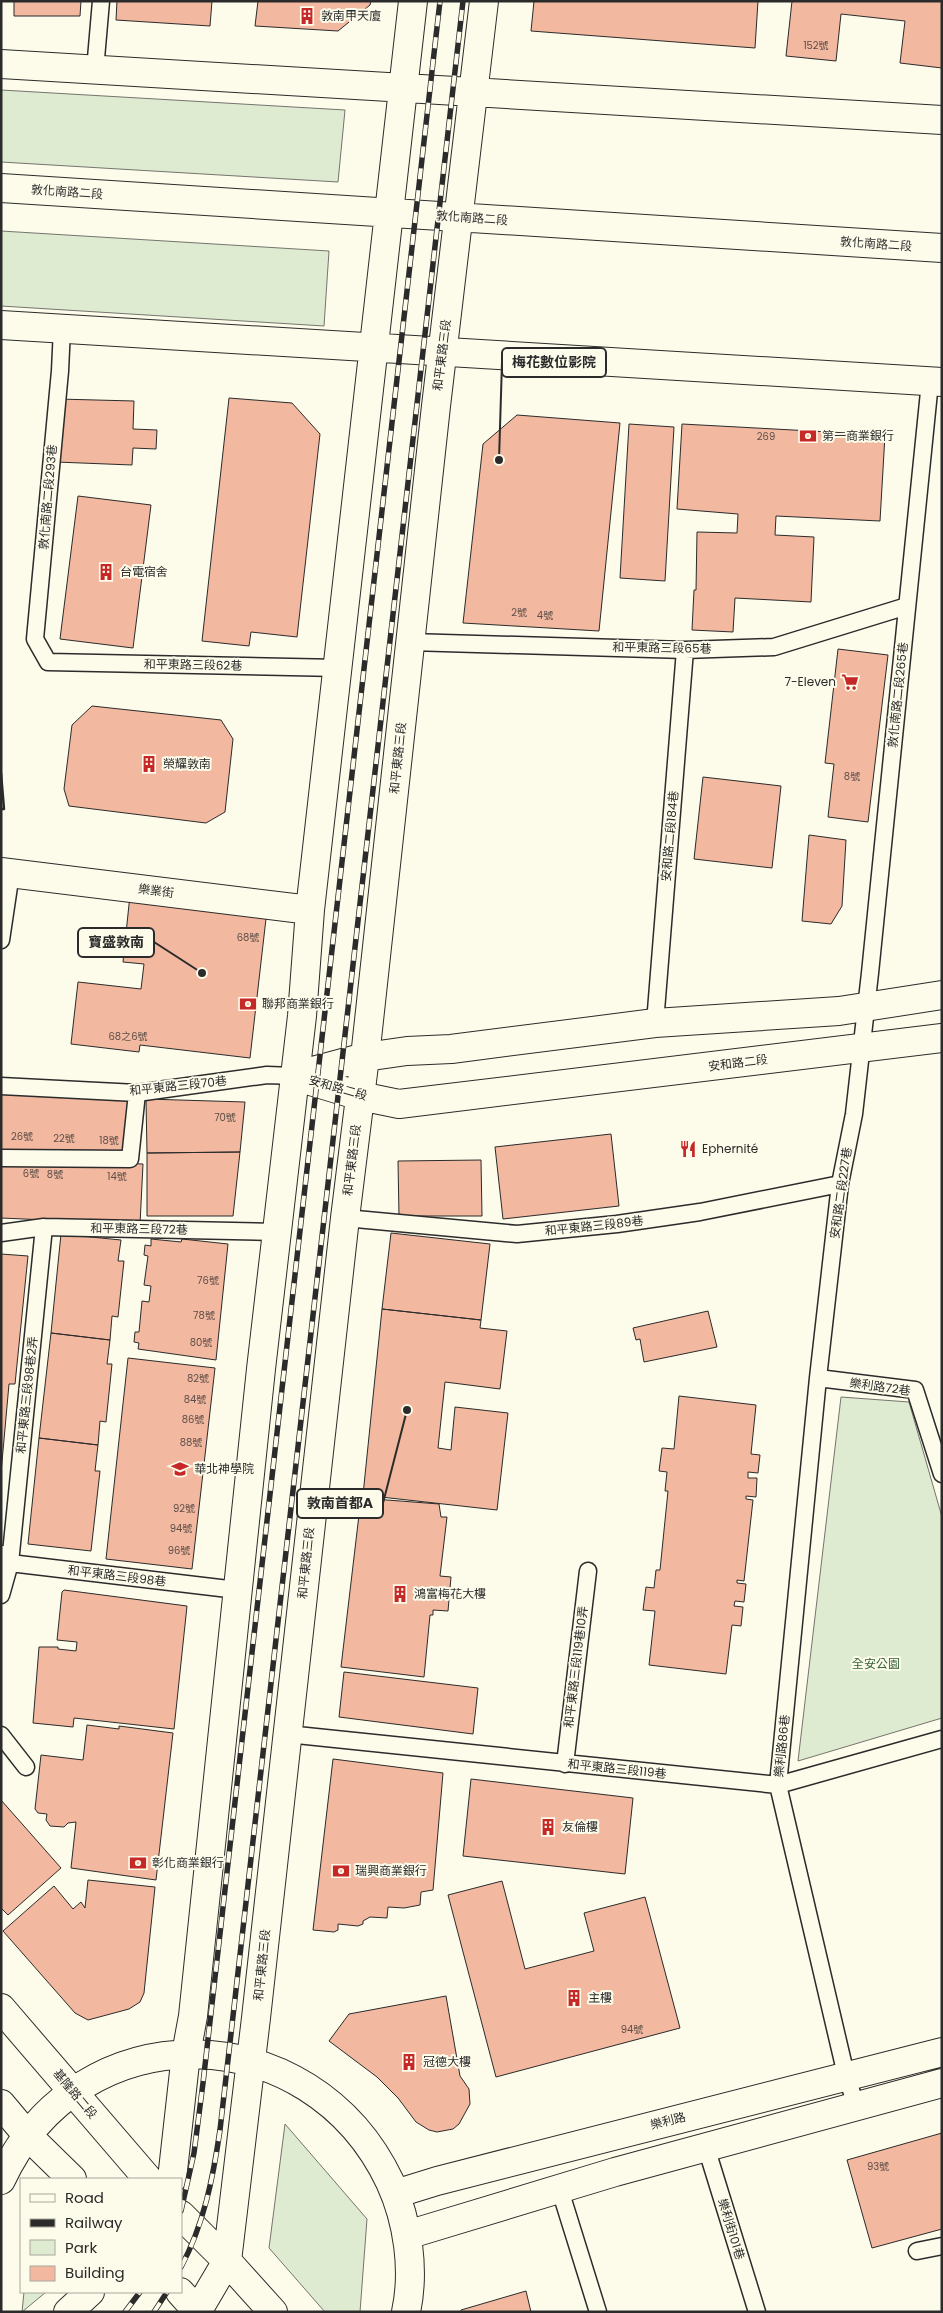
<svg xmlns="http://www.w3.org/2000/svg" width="943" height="2313" font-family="Poppins,'Noto Sans TC',sans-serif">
  <rect width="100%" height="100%" fill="#fdfbea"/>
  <!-- green -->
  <path fill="#deebd1" stroke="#74746e" d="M1,90L345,110L338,182L1,162Z
    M1,231L329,251L324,326L1,306Z
    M841,1397L909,1402L942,1517V1718L798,1761Z
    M285,2124L367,2219L360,2312H325L269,2248Z
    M24,2292H46L22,2312Z"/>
  <!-- building -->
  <path fill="#f2b8a0" stroke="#2b2b2b" d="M14,1H81L80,16H14Z
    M117,1H212L210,26L116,20Z
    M258,1H371L370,5L338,31L255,26Z
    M534,1H758L755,48L531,31Z
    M792,1H942V68L900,63L905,21L841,14L836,61L786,56Z
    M229,398L292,403L320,434L297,637L251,632L249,646L202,641Z
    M58,399L134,401L133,429L157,430L156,449L133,448L132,465L56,462Z
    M517,415L620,423L599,631L463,623L483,444Z
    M629,424L674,427L665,581L620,578Z
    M682,424L885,435L880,521L776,516L775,535L814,537L811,602L735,598L733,632L692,630L694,590H696L697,532L737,533L738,514L677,509Z
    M78,496L151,505L133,648L60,639Z
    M838,649L888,655L868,822L828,817L834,764L825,763Z
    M92,706L221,720L233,739L225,812L206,823L69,806L64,789L72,725Z
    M703,777L781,786L772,868L694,859Z
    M809,835L846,840L842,906L831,924L802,921Z
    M130,895L267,910L250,1058L140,1045L139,1052L71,1044L78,982L141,989L144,964L123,962Z
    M1,1093L129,1095L128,1156L1,1150Z
    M146,1099L245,1102L240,1152L147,1153Z
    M611,1134L619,1206L503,1219L495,1147Z
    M240,1152L233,1216H147V1153Z
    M1,1159L143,1164L140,1224L1,1218Z
    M481,1160L482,1216H399L398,1161Z
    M391,1233L490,1244L481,1320L382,1309Z
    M61,1234L121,1240L118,1261H124L118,1317L112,1316L110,1340L51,1333Z
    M151,1239L181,1242L182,1239L228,1244L216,1360L138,1349L139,1343L134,1342L135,1332H139L142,1301L149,1302L151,1286L144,1285L148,1256L144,1255L145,1245L151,1246Z
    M1,1254L28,1256L15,1384H9L1,1473Z
    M382,1309L481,1320L480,1328L507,1331L500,1389L445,1382L438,1448L451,1450L455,1407L508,1413L497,1510L363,1495Z
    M708,1311L717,1347L644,1362L640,1339L636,1340L633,1328Z
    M51,1333L110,1340L107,1364H112L106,1422L100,1421L98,1445L39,1438Z
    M128,1358L215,1368L192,1569L106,1559Z
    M679,1396L756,1405L751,1454L760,1455L758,1473L748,1472V1478H757L756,1497L746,1496V1499L753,1500L744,1581L737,1580V1583L746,1584L744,1602L735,1601L734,1606L743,1607L741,1626L732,1625L726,1674L649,1665L655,1611L643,1610L646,1587L654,1588L656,1570H660L668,1491H665L667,1472L659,1471L662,1448L674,1449Z
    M39,1438L98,1445L95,1471H100L91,1551L28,1544Z
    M361,1498L439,1504L441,1517H447L440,1576L451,1577L448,1611L433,1610V1615H430L424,1677L341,1667Z
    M64,1590L187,1606L174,1729L74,1718L73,1727L33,1723L39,1647H58V1649L76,1651L77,1642L57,1640L62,1592Z
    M344,1672L478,1688L473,1734L339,1717Z
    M87,1725L119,1729V1726L173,1733L156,1880L71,1868L76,1822L68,1823L64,1827L50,1826L46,1820L47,1814L38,1813L35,1809L41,1755L83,1760Z
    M333,1759L443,1773L433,1890L421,1892L420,1905L404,1908L388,1907L387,1918L370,1917L363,1921V1924L358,1926L338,1924V1930L334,1932L313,1930Z
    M471,1779L633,1798L625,1874L463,1856Z
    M1,1800L61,1868L8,1915L1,1908Z
    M88,1880L155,1887L144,1993L140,2002L129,2009L88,2020L75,2013L3,1931L54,1886L73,1909L81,1902L85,1908Z
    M502,1881L525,1969L594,1951L584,1913L645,1897L680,2028L496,2077L448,1895Z
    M446,1996L460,2076L469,2089L470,2104L459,2124L453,2129L437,2132L429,2130L416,2122L398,2098L377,2077L329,2041L349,2014Z
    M942,2133V2229L872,2248L847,2160Z
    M526,2291L531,2312H461V2310Z"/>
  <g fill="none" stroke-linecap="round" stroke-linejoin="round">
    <!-- lane casing -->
    <g stroke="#2b2b2b" stroke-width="19">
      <path id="lane" d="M95,70L101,1
        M62,328L60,371L35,639L48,662L339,668
        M410,642L685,650L774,647L907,606
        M1,940L11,873
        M655,1023L685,650
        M1,1086L137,1093L267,1075L294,1076
        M1,1158L130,1159L137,1093
        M345,1218L517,1234L617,1224L700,1212L840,1184
        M1,1233L44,1227L277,1232
        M818,1378L915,1390L942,1474
        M2,1554L10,1563L237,1590
        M1,1595L10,1563L44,1227
        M287,1734L778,1785L942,1739
        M1,1735L26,1767
        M565,1764L588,1571
        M856,2105L846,2075L778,1785L818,1378L840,1184L854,1114L870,973L930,382
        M706,2147L757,2312
        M560,2190L598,2312
        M917,2251L942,2246"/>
    </g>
    <!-- secondary casing -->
    <g stroke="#2b2b2b" stroke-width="30">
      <path id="secondary" d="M1,64L942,120
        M1,188L942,248
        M1,325L942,382
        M1,872L310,910
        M294,1076L360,1096L399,1104L942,1038
        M294,1076L365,1057L407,1051L451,1049L655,1023L839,1011L942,995
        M1,2008L148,2179
        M1,2104L27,2135L72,2179
        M172,2179L186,2054L193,2016L261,1369L302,1016L310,910L413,1
        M1,2180C80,2009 311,2015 390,2182C408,2221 415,2270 406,2312
        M395,2194L437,2181L942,2052
        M181,2215L227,2261L273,2312
        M407,2235L615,2172L942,2083
        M180,2292L198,2312
        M68,2312L90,2292
        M197,2312L227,2261L256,2018L345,1218L365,1057L436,406L484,1"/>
    </g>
    <!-- lane -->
    <use href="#lane" stroke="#fdfbea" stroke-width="16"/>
    <!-- secondary -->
    <use href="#secondary" stroke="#fdfbea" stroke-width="28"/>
    <!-- rail casing -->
    <g stroke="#2b2b2b" stroke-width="5.5">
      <path id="rail" d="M181,2211L194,2153L203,2083L440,1
        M181,2267C204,2224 213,2178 220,2130L463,1
        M125,2312L140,2292
        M154,2312L167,2292"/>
    </g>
    <!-- rail -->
    <use href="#rail" stroke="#fdfbea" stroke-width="4" stroke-dasharray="11" stroke-linecap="butt"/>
    <!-- wall -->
    <path stroke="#2b2b2b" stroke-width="2.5" d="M1,773L4,809H1"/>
  </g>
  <!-- icons -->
  <defs>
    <g id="building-bare" transform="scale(1.35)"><path d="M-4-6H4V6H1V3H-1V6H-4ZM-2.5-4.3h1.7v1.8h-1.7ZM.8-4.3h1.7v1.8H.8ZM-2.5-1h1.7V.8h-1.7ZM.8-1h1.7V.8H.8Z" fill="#c62828" stroke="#fdfbea" stroke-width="2.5" paint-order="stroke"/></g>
    <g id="bank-bare" transform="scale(1.35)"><path d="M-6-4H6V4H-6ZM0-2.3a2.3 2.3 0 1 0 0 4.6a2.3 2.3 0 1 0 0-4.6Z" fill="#c62828" stroke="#fdfbea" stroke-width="2.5" paint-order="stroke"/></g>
    <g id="supermarket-bare" transform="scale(1.35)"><path d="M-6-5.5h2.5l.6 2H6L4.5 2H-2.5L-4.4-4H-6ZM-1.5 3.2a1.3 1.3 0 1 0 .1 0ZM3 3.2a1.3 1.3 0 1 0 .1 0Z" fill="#c62828" stroke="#fdfbea" stroke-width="2.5" paint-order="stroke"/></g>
    <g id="restaurant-bare" transform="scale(1.35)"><path d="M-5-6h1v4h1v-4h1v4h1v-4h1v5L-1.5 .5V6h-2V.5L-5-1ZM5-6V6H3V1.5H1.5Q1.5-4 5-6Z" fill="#c62828" stroke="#fdfbea" stroke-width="2.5" paint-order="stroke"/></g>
    <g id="school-bare" transform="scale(1.35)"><path d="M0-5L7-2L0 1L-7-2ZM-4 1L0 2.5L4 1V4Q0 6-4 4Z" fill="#c62828" stroke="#fdfbea" stroke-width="2.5" paint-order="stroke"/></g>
  </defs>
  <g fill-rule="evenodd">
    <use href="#building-bare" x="307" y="16"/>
    <use href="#bank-bare" x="808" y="436"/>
    <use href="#building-bare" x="106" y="572"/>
    <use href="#supermarket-bare" x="850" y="682"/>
    <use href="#building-bare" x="149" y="764"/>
    <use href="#bank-bare" x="248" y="1004"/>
    <use href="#restaurant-bare" x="688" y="1149"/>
    <use href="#school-bare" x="180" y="1469"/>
    <use href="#building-bare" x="400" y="1594"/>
    <use href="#building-bare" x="548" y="1827"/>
    <use href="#bank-bare" x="138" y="1863"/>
    <use href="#bank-bare" x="341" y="1871"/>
    <use href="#building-bare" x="574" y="1998"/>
    <use href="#building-bare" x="409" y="2062"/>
  </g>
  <g text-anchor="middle" stroke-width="4" stroke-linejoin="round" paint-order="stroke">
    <!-- number labels -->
    <g font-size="10" fill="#5d4e48">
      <text x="816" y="49">152號</text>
      <text x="766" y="440">269</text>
      <text x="519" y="616">2號</text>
      <text x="545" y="619">4號</text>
      <text x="852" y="780">8號</text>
      <text x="248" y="941">68號</text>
      <text x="128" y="1040">68之6號</text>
      <text x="225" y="1121">70號</text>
      <text x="22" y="1140">26號</text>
      <text x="64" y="1142">22號</text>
      <text x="109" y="1144">18號</text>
      <text x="31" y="1177">6號</text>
      <text x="55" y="1178">8號</text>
      <text x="117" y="1180">14號</text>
      <text x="208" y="1284">76號</text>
      <text x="204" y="1319">78號</text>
      <text x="201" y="1346">80號</text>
      <text x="198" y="1382">82號</text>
      <text x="195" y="1403">84號</text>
      <text x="193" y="1423">86號</text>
      <text x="191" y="1446">88號</text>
      <text x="184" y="1512">92號</text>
      <text x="181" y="1532">94號</text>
      <text x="179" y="1554">96號</text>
      <text x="632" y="2033">94號</text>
      <text x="878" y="2170">93號</text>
    </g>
    <!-- poi labels -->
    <g font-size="12" fill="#2b2b2b" stroke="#fdfbea" text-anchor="start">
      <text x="321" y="20">敦南甲天廈</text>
      <text x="822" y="440">第一商業銀行</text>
      <text x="120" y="576">台電宿舍</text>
      <text x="836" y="686" text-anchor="end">7-Eleven</text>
      <text x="163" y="768">榮耀敦南</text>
      <text x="262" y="1008">聯邦商業銀行</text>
      <text x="702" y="1153">Ephernité</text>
      <text x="194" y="1473">華北神學院</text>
      <text x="414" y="1598">鴻富梅花大樓</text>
      <text x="562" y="1831">友倫樓</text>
      <text x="152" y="1867">彰化商業銀行</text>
      <text x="355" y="1875">瑞興商業銀行</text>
      <text x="588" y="2002">主樓</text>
      <text x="423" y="2066">冠德大樓</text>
    </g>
    <!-- street labels -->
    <g font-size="12" fill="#2b2b2b" stroke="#fdfbea">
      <text transform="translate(67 192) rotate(4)" y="4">敦化南路二段</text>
      <text transform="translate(472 218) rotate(4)" y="4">敦化南路二段</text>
      <text transform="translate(876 244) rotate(4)" y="4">敦化南路二段</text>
      <text transform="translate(442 355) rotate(-83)" y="4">和平東路三段</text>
      <text transform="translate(48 497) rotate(-85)" y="4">敦化南路二段293巷</text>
      <text transform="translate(662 648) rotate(1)" y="4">和平東路三段65巷</text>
      <text transform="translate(193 665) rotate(1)" y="4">和平東路三段62巷</text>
      <text transform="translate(898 695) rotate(-84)" y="4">敦化南路二段265巷</text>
      <text transform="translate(398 758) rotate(-84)" y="4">和平東路三段</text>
      <text transform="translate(670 836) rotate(-85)" y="4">安和路二段184巷</text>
      <text transform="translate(156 891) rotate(7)" y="4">樂業街</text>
      <text transform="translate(738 1063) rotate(-7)" y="4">安和路二段</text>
      <text transform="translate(178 1086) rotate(-6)" y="4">和平東路三段70巷</text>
      <text transform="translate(338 1088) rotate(16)" y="4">安和路二段</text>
      <text transform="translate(352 1160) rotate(-83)" y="4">和平東路三段</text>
      <text transform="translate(841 1193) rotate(-82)" y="4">安和路二段227巷</text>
      <text transform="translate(594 1226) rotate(-6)" y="4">和平東路三段89巷</text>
      <text transform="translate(139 1229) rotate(1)" y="4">和平東路三段72巷</text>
      <text transform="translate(880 1387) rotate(8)" y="4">樂利路72巷</text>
      <text transform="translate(27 1395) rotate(-84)" y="4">和平東路三段98巷2弄</text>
      <text transform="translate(306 1563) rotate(-84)" y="4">和平東路三段</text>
      <text transform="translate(117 1576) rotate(7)" y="4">和平東路三段98巷</text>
      <text transform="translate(576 1667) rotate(-83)" y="4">和平東路三段119巷10弄</text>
      <text transform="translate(782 1746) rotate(-84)" y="4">樂利路86巷</text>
      <text transform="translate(617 1769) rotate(6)" y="4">和平東路三段119巷</text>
      <text transform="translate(262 1965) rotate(-84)" y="4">和平東路三段</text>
      <text transform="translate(75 2094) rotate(50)" y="4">基隆路二段</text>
      <text transform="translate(668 2121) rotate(-14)" y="4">樂利路</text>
      <text transform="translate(731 2229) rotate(73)" y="4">樂利街101巷</text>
    </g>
    <!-- park labels -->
    <g font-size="12" fill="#34623c" stroke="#fdfbea">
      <text x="876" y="1668">全安公園</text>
    </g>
  </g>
  <!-- callouts -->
  <path fill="none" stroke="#2b2b2b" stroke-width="2" d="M499 460L502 362M202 973L154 942M407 1410L383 1503"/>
  <g fill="#2b2b2b" stroke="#fdfbea" stroke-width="2">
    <circle cx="499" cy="460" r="5"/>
    <circle cx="202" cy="973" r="5"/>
    <circle cx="407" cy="1410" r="5"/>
  </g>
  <g fill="#fdfbea" stroke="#2b2b2b" stroke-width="2">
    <rect x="502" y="348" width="104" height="29" rx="5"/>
    <rect x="78" y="928" width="76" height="29" rx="5"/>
    <rect x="297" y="1489" width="86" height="29" rx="5"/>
  </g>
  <g font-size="14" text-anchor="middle" font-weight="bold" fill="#2b2b2b">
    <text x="554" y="367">梅花數位影院</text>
    <text x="116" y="947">寶盛敦南</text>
    <text x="340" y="1508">敦南首都A</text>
  </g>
  <!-- border -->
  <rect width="943" height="2313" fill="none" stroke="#2b2b2b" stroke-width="5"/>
  <!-- legend -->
  <rect x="20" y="2178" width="162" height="115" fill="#fdfbea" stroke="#a9a89e"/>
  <rect x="30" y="2194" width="25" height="8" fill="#fdfbea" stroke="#a9a89e"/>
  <text x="65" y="2203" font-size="15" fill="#2b2b2b">Road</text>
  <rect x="30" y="2219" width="25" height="8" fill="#2b2b2b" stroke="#a9a89e"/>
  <text x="65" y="2228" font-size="15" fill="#2b2b2b">Railway</text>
  <rect x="30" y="2240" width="25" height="15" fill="#deebd1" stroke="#a9a89e"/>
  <text x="65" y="2253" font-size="15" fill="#2b2b2b">Park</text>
  <rect x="30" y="2266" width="25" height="15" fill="#f2b8a0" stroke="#a9a89e"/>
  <text x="65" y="2278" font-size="15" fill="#2b2b2b">Building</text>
</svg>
